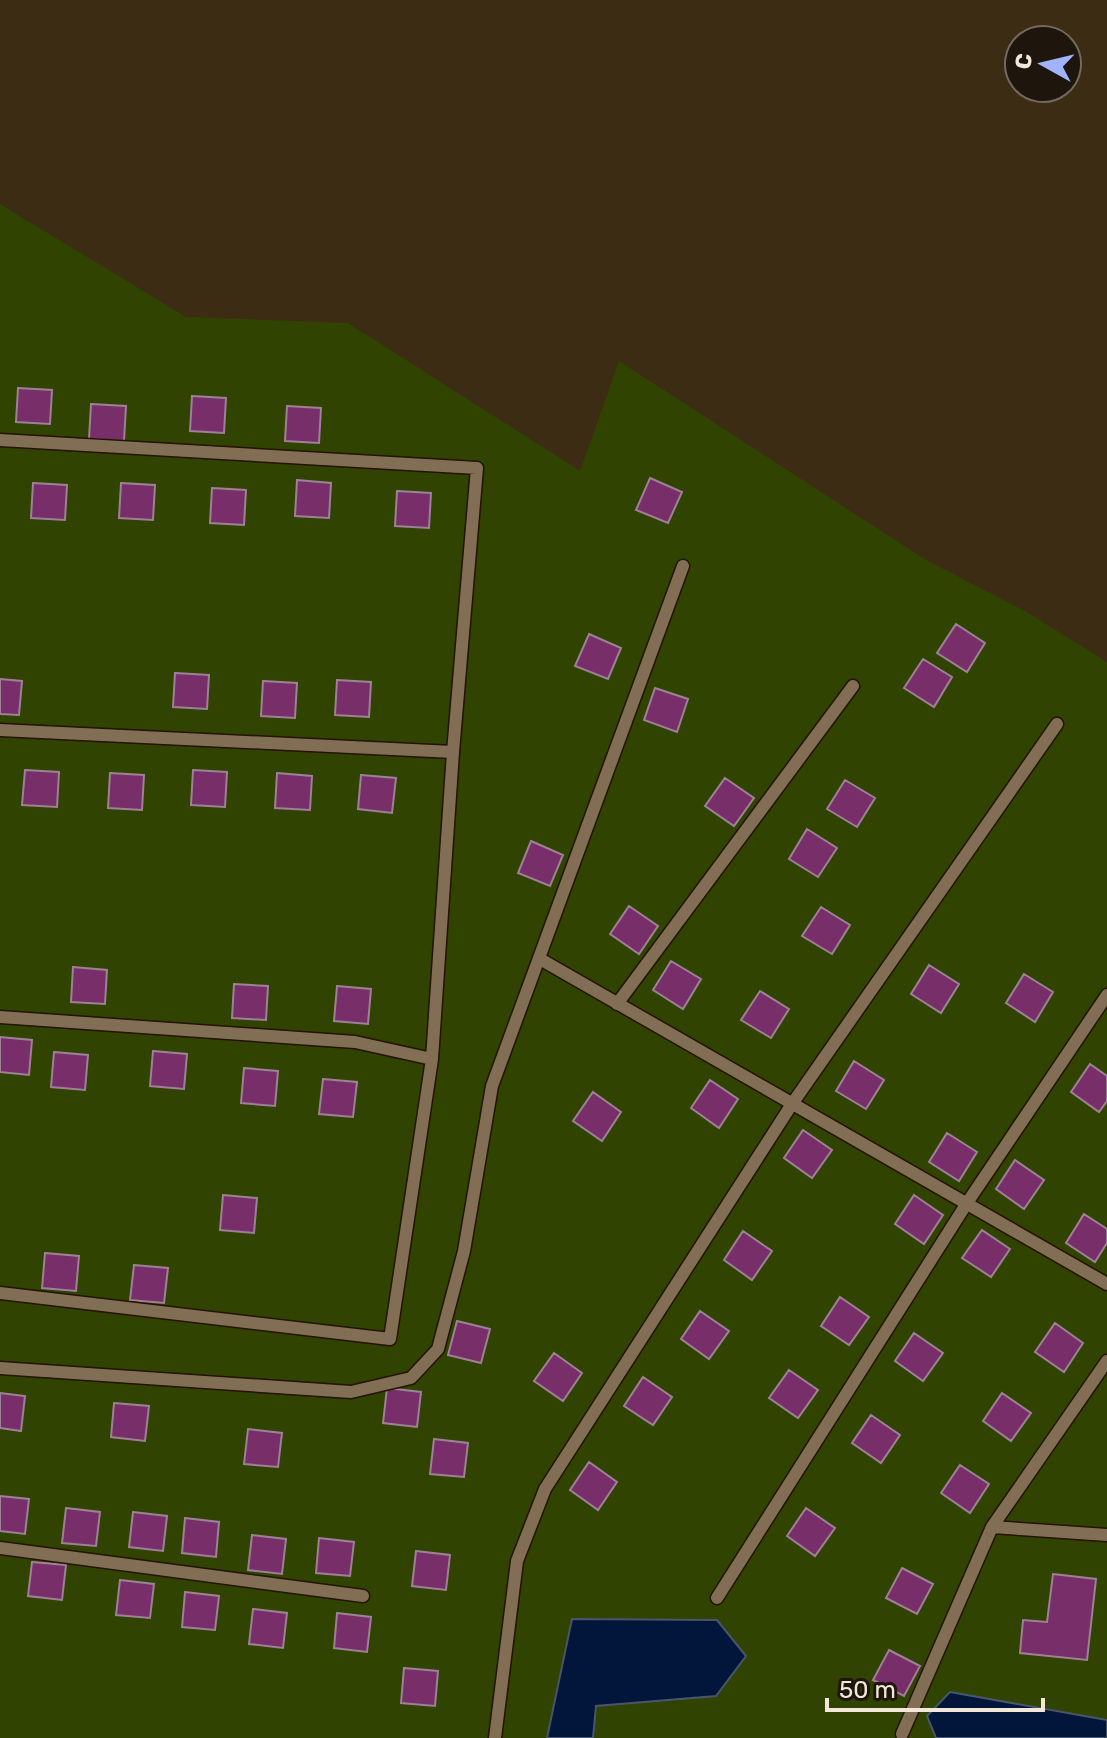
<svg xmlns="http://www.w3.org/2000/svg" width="1107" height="1738" font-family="Rubik,sans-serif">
  <rect width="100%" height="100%" fill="#3d2c14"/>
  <!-- green -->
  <path fill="#304300" d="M0,204L186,317L348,323L580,471L619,361L926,560L1025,611L1107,662V1738H0Z"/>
  <!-- water -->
  <path fill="#01163a" stroke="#49556a" stroke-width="2" d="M572,1619L717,1620L746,1656L716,1696L596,1706L593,1738H547Z
    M950,1692L1107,1720V1738H936L927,1716Z"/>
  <!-- building -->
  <path fill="#782e69" stroke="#9d8195" stroke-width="2" d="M18,388L52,390L50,424L16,422Z
    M192,396L226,398L224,433L190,431Z
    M91,404L126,406L124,441L89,439Z
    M287,406L321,408L319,443L285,441Z
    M650,478L682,492L668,523L636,510Z
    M297,480L331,483L329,518L295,516Z
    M33,483L67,485L65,520L31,518Z
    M121,483L155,485L153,520L119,518Z
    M212,488L246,490L244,525L210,523Z
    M397,491L431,493L429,528L395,526Z
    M956,624L985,643L967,672L937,653Z
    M589,634L621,648L608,679L575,666Z
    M923,659L952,677L934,707L904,688Z
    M175,673L209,675L207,709L173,707Z
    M0,679L22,681L19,715L0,714Z
    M337,680L371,682L369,717L335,715Z
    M263,681L297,683L295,718L261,716Z
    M655,688L688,699L677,732L644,720Z
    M25,770L59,772L57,807L22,805Z
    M193,770L227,772L225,807L191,805Z
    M110,773L144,775L142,810L108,808Z
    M277,773L312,776L310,810L275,808Z
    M361,775L396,778L392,813L358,809Z
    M725,778L754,798L734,826L705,806Z
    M845,780L875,798L857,827L827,809Z
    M807,829L837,848L818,877L789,859Z
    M531,841L563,855L550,886L518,873Z
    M629,906L658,926L639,954L610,934Z
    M821,907L850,925L832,954L802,936Z
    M671,961L701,979L683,1009L653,990Z
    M929,965L959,984L941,1013L911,994Z
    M73,967L107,970L105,1004L71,1002Z
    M1024,974L1053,992L1035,1022L1006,1003Z
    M234,984L268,986L266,1020L232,1018Z
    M337,986L371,989L368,1024L334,1021Z
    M760,991L789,1009L771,1038L741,1020Z
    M0,1037L32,1040L29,1075L0,1072Z
    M153,1051L187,1054L184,1089L150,1086Z
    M54,1052L88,1055L85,1090L51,1087Z
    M854,1061L884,1080L866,1109L836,1091Z
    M1090,1064L1107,1076V1101L1099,1112L1071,1092Z
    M244,1068L278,1071L275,1106L241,1103Z
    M323,1079L357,1082L353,1117L319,1114Z
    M710,1080L738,1099L719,1128L691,1108Z
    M593,1092L621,1112L602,1141L573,1121Z
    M803,1130L832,1150L812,1178L784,1158Z
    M947,1133L977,1152L959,1181L929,1162Z
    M1015,1160L1044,1180L1024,1209L996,1189Z
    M223,1195L257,1198L254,1233L220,1230Z
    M914,1195L943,1215L924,1244L895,1224Z
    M1084,1214L1107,1229V1243L1095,1262L1066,1243Z
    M982,1230L1010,1249L991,1277L962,1258Z
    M743,1231L772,1251L752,1280L724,1260Z
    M45,1253L79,1256L76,1291L42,1288Z
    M134,1265L168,1268L164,1303L130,1300Z
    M840,1297L869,1317L849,1345L821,1326Z
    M700,1311L729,1331L709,1359L681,1339Z
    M457,1321L490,1329L481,1363L448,1355Z
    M1055,1323L1083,1343L1064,1372L1035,1352Z
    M914,1333L943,1353L923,1381L895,1361Z
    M554,1353L582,1373L563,1401L534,1381Z
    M789,1370L818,1390L798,1418L769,1398Z
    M643,1377L672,1397L653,1425L624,1406Z
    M387,1388L421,1392L417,1427L383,1423Z
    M0,1393L25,1396L21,1431L0,1428Z
    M1002,1393L1031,1413L1011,1441L983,1421Z
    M114,1403L149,1406L145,1441L111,1437Z
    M871,1415L900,1435L881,1463L852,1443Z
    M248,1429L282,1433L278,1467L244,1464Z
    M434,1439L468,1443L464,1477L430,1474Z
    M589,1462L617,1482L598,1510L570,1490Z
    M960,1465L989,1484L970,1513L941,1493Z
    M0,1496L29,1499L25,1534L0,1531Z
    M66,1508L100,1512L96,1546L62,1543Z
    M806,1508L835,1528L815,1556L787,1536Z
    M133,1512L167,1516L163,1551L129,1547Z
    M185,1518L219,1522L216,1557L182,1553Z
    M252,1535L286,1539L282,1574L248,1570Z
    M319,1538L354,1542L350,1576L316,1573Z
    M416,1551L450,1555L446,1590L412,1586Z
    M32,1562L66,1565L62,1600L28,1596Z
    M902,1568L933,1584L917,1614L886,1598Z
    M1053,1574L1096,1579L1087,1660L1020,1653L1023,1620L1047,1622Z
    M120,1580L154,1584L150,1618L116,1615Z
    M185,1592L219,1596L215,1630L182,1627Z
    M253,1609L287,1613L283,1648L249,1644Z
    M337,1613L371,1617L367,1652L334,1648Z
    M889,1650L920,1666L904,1696L873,1680Z
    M404,1668L438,1671L435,1706L401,1703Z"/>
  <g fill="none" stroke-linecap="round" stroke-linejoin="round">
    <!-- service casing -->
    <g stroke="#231300" stroke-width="15">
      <path id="service" d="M0,440L477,468L453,752L432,1059L390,1339L0,1293
        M0,730L453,752
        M540,959L1107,1284
        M617,1004L853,686
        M0,1017L355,1042L432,1059
        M0,1368L351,1392L411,1378L438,1349L464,1251L492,1086L683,566
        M992,1527L1107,1535
        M0,1548L363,1596
        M717,1598L967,1203L1107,995
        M902,1734L992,1527L1107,1361
        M495,1738L517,1561L545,1489L792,1104L1057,724"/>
    </g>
    <!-- service -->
    <use href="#service" stroke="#826e55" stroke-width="12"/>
  </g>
  <!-- north arrow -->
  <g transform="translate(1043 64) rotate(278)"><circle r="38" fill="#1e160c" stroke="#736a5e" stroke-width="2"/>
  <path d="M0-6L14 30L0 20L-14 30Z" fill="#a1b3fd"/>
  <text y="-12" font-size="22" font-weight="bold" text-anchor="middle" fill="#f2e7d9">С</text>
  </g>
  <!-- scale -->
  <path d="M827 1698v12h216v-12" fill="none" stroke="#f2e7d9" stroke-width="4"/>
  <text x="839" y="1698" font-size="24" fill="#f2e7d9" stroke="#1e160c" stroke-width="6" paint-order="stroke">50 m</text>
</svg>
